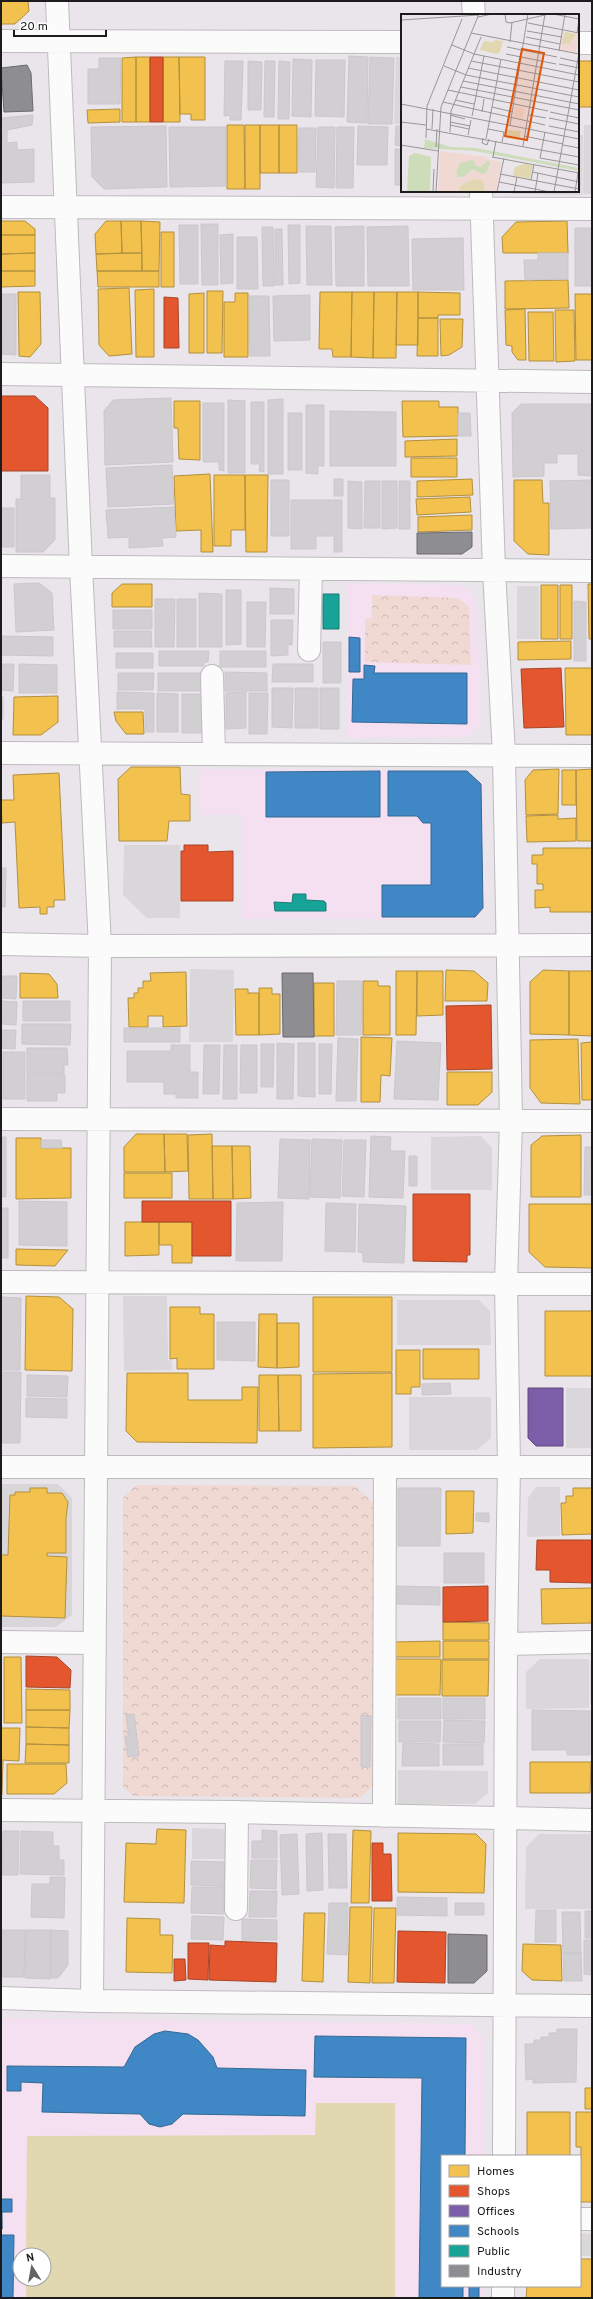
<svg xmlns="http://www.w3.org/2000/svg" width="593" height="2299" font-family="Overpass,sans-serif">
  <defs>
    <pattern id="park-crowns" width="20" height="18" patternUnits="userSpaceOnUse"><rect width="20" height="18" fill="#f1d9d3"/><path d="M2 6a3 3 0 1 1 6 0M12 15a3 3 0 1 1 6 0" fill="none" stroke="#cebab5"/></pattern>
  </defs>
  <rect width="100%" height="100%" fill="#eae5ea"/>
  <!-- residential -->
  <path fill="#d9d6d9" d="M1,1484H58L72,1498V1615L56,1627H1Z"/>
  <!-- education -->
  <path fill="#f5e0f1" fill-rule="evenodd" d="M347,584L461,585L476,597L482,725L468,737L348,738Z
    M200,769L468,770L483,784L485,909L476,919H242L241,815H200Z
    M1,2018L471,2024L483,2037V2156H442V2286H483V2298H1ZM20,2255H44V2279H20Z"/>
  <!-- park -->
  <path fill="url(#park-crowns)" d="M372,595L457,598L469,606L471,665L365,662V619L372,618Z
    M136,1485L355,1486L376,1506L377,1782L360,1798L133,1796L123,1787V1498Z"/>
  <!-- pitch -->
  <path fill="#e1d7b1" d="M316,2103H395V2298H26V2279H44V2255H26L27,2136L315,2135Z"/>
  <!-- parking -->
  <path fill="#d9d7d9" d="M396,57H402V124H394Z
    M584,125H592V194H583Z
    M578,135H583L582,195L512,194L509,191H578Z
    M517,586H539V639H517Z
    M124,845H180V918H147L123,895Z
    M190,969L234,970L233,1042H189Z
    M481,1136L492,1148V1190H431V1137Z
    M123,1296H167L168,1360L172,1361V1370L124,1371Z
    M397,1300H479L490,1311L491,1345H397Z
    M566,1388H592V1448H566Z
    M409,1397H491V1438L477,1450H409Z
    M536,1487H560V1536L527,1537L528,1498Z
    M540,1659H589V1708L526,1709V1672Z
    M398,1770L488,1771V1793L475,1804H398Z
    M192,1828L222,1829L227,1832L226,1859H192Z
    M539,1834H592V1909H525L526,1847Z
    M580,2233L592,2234V2256H580Z"/>
  <!-- homes -->
  <path fill="#f2c14e" stroke="#b2903f" d="M1,1H28L29,11L15,24H1Z
    M136,57V122H122V58Z
    M136,57H150V122H136Z
    M163,57H179L180,122H163Z
    M179,57H205V120H191V114H180Z
    M578,61H592V107H578Z
    M120,109V122L88,123L87,110Z
    M227,125H244L245,189H227Z
    M245,125H260V189H245Z
    M260,125H279V173H260Z
    M279,125H297V173H279Z
    M1,221H25L35,229V235H1Z
    M106,221H121L122,253L96,254L95,234Z
    M121,221H141L142,253H122Z
    M141,221L160,222L159,271H142Z
    M567,221L568,253H503L502,237L516,222Z
    M161,232H174V287H161Z
    M1,235H35V253L1,254Z
    M35,253V271H1V254Z
    M142,253V271H97L96,254Z
    M1,271H35V286L1,287Z
    M97,271H159V287H98Z
    M568,280L569,308L505,309V281Z
    M129,288L132,354L109,356L99,345L98,289Z
    M154,289V357H136L135,290Z
    M207,291H223L222,353H207Z
    M18,292H40L41,344L30,357L19,356Z
    M320,292H352L351,357H333L332,349H319Z
    M352,292H374L373,358L351,357Z
    M374,292H397L396,358H373Z
    M397,292H418V345H396Z
    M418,292L460,293V315H438V318H418Z
    M204,293V353H189V294Z
    M235,293H248V357H224V302H235Z
    M575,294H592V360H576Z
    M525,309L526,360H518L512,352V346L506,345L505,310Z
    M555,310H574L575,361L556,362Z
    M528,312H553L554,361H529Z
    M418,318H438V356H417Z
    M440,319H463L462,347L449,355L441,356Z
    M174,401H200V460L179,459L178,428H174Z
    M402,401H439V407H458V436L403,437Z
    M457,439V456L405,457V441Z
    M411,458H457V477H411Z
    M210,474L213,552H201V530L176,531L174,476Z
    M214,475H245V530H231V546H214Z
    M245,475H268L267,552H246Z
    M472,479L473,495L417,497V481Z
    M514,480H542L543,503H549V555L528,554L514,541Z
    M470,497L471,512L417,515L416,499Z
    M472,515V530L418,532V517Z
    M122,584H152V607H112V593Z
    M588,584H592V639H589Z
    M541,585H558V639H541Z
    M560,585H572V639H560Z
    M571,641V659L518,660V642Z
    M565,668H592V735H566Z
    M58,696V722L41,735H13L14,697Z
    M114,712H143L144,734H126L116,721Z
    M131,767H180L181,794L190,795V821H169L167,841H119L118,779Z
    M559,769L558,814L526,815L525,780L533,770Z
    M592,769V841H577L576,770Z
    M562,770H576V805H562Z
    M59,773L65,900H54V907H47V914H40V907L19,908L15,822L2,823L1,800H14L13,775Z
    M558,815V819L576,818V841L527,842L526,816Z
    M543,848H592V912H550V907L535,908V890H543V884H537V864H532V855H543Z
    M446,970L474,971L488,983L487,1001H445Z
    M543,970L569,971V1035L530,1034V982Z
    M396,971H417L416,1035H396Z
    M417,971H443V1015L417,1016Z
    M569,971H592V1036L569,1035Z
    M186,972L187,1026L163,1027V1016H148V1027H129L128,998H134V993H138V988H143V981H151L150,973Z
    M20,973L49,974L57,984L58,998H20Z
    M363,981H378V986H390V1035H363Z
    M314,983H334V1036H314Z
    M259,988H272V994H280V1034L259,1035Z
    M235,989H248V993H259V1035H236Z
    M361,1037L392,1038L390,1076L381,1075L380,1102H361Z
    M578,1039L580,1104L541,1103L530,1088V1040Z
    M592,1042V1100H582L581,1043Z
    M447,1072H492V1092L478,1105H447Z
    M136,1134H164L165,1172H124V1147Z
    M164,1134H187L188,1171L165,1172Z
    M212,1134L213,1199H189L188,1135Z
    M581,1135V1197H531V1145L542,1136Z
    M16,1138H41V1148H71V1198L16,1199Z
    M212,1146H232L233,1199H213Z
    M232,1146H250L251,1198L233,1199Z
    M124,1173H172V1198H124Z
    M529,1204H592V1268L545,1267L529,1252Z
    M125,1222H159V1255L125,1256Z
    M159,1222H192V1263H172V1245H159Z
    M16,1249L68,1250L55,1266L16,1265Z
    M26,1296L59,1297L73,1309L72,1371L25,1370Z
    M313,1297H392V1372H313Z
    M170,1307H200V1314H214V1369H177V1358L170,1359Z
    M545,1311H592V1376H545Z
    M259,1314H277V1368L258,1367Z
    M277,1323H299V1367L277,1368Z
    M423,1349H479V1379H423Z
    M396,1350H420V1387H411V1394H396Z
    M127,1373H188V1400H242V1387H258L257,1443L137,1442L126,1431Z
    M392,1373V1447L313,1448V1374Z
    M259,1375H278L279,1431H259Z
    M278,1375H301V1431H279Z
    M30,1488H47V1493H62L68,1502L66,1518V1553H47V1556L67,1557L65,1618L1,1616V1555H8L10,1495H15V1492H30Z
    M573,1488H592V1534L562,1535L561,1503H566V1496H573Z
    M446,1491H474L473,1533L446,1534Z
    M592,1588V1623L542,1624L541,1589Z
    M443,1622L489,1623V1640H443Z
    M440,1641V1657H394V1642Z
    M443,1641H489V1659H443Z
    M4,1657H21L22,1723H4Z
    M394,1659H441L440,1695H394Z
    M442,1660H489L488,1696H442Z
    M26,1689L70,1690V1710H26Z
    M26,1710H70L69,1728L26,1727Z
    M26,1727L69,1728V1745L26,1744Z
    M1,1728H20L19,1761L1,1760Z
    M26,1744L69,1745V1763H25Z
    M1,1761H3L2,1795H1Z
    M530,1762H591L590,1793H530Z
    M7,1764H66L67,1783L54,1794H7Z
    M157,1829L186,1830L184,1903L124,1902L126,1843L156,1844Z
    M353,1830L371,1831L369,1903H351Z
    M398,1833L476,1834L486,1844L484,1893L398,1892Z
    M350,1907H372L370,1983L348,1982Z
    M374,1908H396L394,1983H372Z
    M304,1913H325L323,1982L302,1981Z
    M127,1918L160,1919V1935H173L172,1973L126,1972Z
    M523,1944L561,1945L562,1981L532,1980L522,1971Z
    M585,2088H592V2109H585Z
    M527,2112H570V2156H527Z
    M576,2112H592V2202H580L581,2147H576Z
    M580,2259H592V2298H526L527,2286H580Z"/>
  <!-- shops -->
  <path fill="#e4572e" stroke="#a84529" d="M150,57H163V122H150Z
    M164,297L178,298L179,348H164Z
    M1,396H35L48,408V471H1Z
    M561,668L564,727L524,728L521,669Z
    M184,845H208V852L233,851V901H181V851H184Z
    M491,1005L492,1069L447,1070L446,1006Z
    M413,1194H470V1255H467V1262L413,1261Z
    M142,1201H231V1256H192V1222H142Z
    M537,1540H592V1583L550,1582V1570H536Z
    M488,1586V1621L443,1622V1587Z
    M26,1656L57,1657L71,1670L70,1688L26,1687Z
    M372,1843H383V1854H391L392,1901H372Z
    M398,1931L446,1932L445,1983L397,1982Z
    M225,1941L277,1943L276,1982L209,1980L210,1945L225,1946Z
    M188,1943H209L208,1980L188,1979Z
    M174,1959H185L186,1980L174,1981Z"/>
  <!-- offices -->
  <path fill="#7b5ea7" stroke="#5e4a7d" d="M528,1388H563V1446H536L528,1438Z"/>
  <!-- schools -->
  <path fill="#3f88c5" stroke="#346892" d="M349,637L360,638V672H349Z
    M364,665L375,666L374,673H467V724L352,722L353,679H364Z
    M380,771V817H266V772Z
    M388,771H467L481,784L483,908L475,917H382V885H431V823H423L417,816H388Z
    M165,2031L188,2034L198,2040L213,2057L217,2068L306,2070L305,2116L183,2114L172,2124L160,2127L149,2124L140,2114L42,2112L43,2083L21,2082V2091H7V2066L124,2067L135,2047L154,2034Z
    M315,2036L466,2038L465,2156H442V2286H463V2298H419L422,2078L314,2077Z
    M1,2199H12V2212H2V2229Z
    M1,2235H14L13,2298H1Z
    M469,2286H479V2298H469Z"/>
  <!-- public -->
  <path fill="#17a398" stroke="#187a73" d="M323,594H339V629H323Z
    M293,894H306V900L324,901L326,903V911H275L274,902L292,903Z"/>
  <!-- industry -->
  <path fill="#8d8d92" stroke="#6b6b6f" d="M27,65L31,73L33,111L4,112L1,68Z
    M472,532V547L462,554H417V533Z
    M282,973H313L314,1037H283Z
    M448,1934L487,1935V1971L474,1983H448Z"/>
  <!-- building -->
  <path fill="#d2cfd3" stroke="#ccc6cd" d="M349,56L368,57L367,123L347,122Z
    M370,57L394,58L392,124H368Z
    M99,58H121L120,104H88V69H99Z
    M293,59L312,60L311,117L292,116Z
    M316,60H345L344,117L315,116Z
    M225,61H243L241,120H230V115L224,116Z
    M248,61L262,62L261,110H248Z
    M265,61H275L274,117H264Z
    M279,61L290,62L289,119H278Z
    M33,115L32,125L7,130V143L17,142V150L34,149V182L1,183V118Z
    M166,126L167,187L104,189L92,177L91,127Z
    M358,126L388,127L387,165H357Z
    M396,126H402V146L395,145Z
    M169,127H226V186L170,187Z
    M318,127H335L334,188L316,187Z
    M337,127H354L353,188H336Z
    M299,128H316L315,172H298Z
    M395,149H402V185H395Z
    M201,224H218V285H202Z
    M179,225H198V284H180Z
    M288,225H300V283L289,284Z
    M306,226H331L332,285H307Z
    M364,226V286H336L335,227Z
    M408,226L409,286H368L367,227Z
    M262,227H273L274,286H263Z
    M575,228H592V286H575Z
    M275,229H282L283,285H275Z
    M233,234V283L221,284L220,235Z
    M237,237H257L258,289H237Z
    M463,238L464,290H413L412,239Z
    M538,253H568V279L525,280L524,260H538Z
    M1,294H16V355L2,354Z
    M310,295V340L274,341L273,296Z
    M249,296H269L270,356H250Z
    M171,398L173,462L105,465L104,411L113,400Z
    M283,399V474H268V400Z
    M228,400L245,401V473H228Z
    M251,402H264V472L259,471L260,464H251Z
    M203,403H224V471L219,470V462H203Z
    M521,404H592V476L578,475V454H557V463H544V476L513,477L512,413Z
    M306,405H324V466H318V474L306,473Z
    M330,411L396,412V466H330Z
    M288,413H302V470H288Z
    M458,413H470L471,436H458Z
    M172,465L174,504L108,507L106,468Z
    M21,475H50V498H55V540L43,552H16V499H21Z
    M334,479H343V496H334Z
    M271,480H289V536H271Z
    M592,480V528L551,529L550,481Z
    M348,481L362,482V529L348,528Z
    M365,481H380V528H364Z
    M382,481H397V528L382,529Z
    M399,481H410V529H399Z
    M291,500H342V552H334V536H316V549H291Z
    M174,507L176,537L162,538L163,546L129,548V537L108,538L106,510Z
    M1,508H14V547H1Z
    M39,583L52,593L54,630L16,632L14,584Z
    M270,588L294,589V614H270Z
    M226,590H241V644L226,645Z
    M199,593L222,594V647H199Z
    M155,599H175L174,647H155Z
    M177,599H196V647H177Z
    M574,601L586,602V661H574Z
    M247,602H266L265,647H247Z
    M113,610H152V629H113Z
    M271,620H293L292,645L288,644V655L271,656Z
    M114,631H151L152,647H114Z
    M1,636L53,637V656L1,655Z
    M323,642H341V683H323Z
    M159,651H209L208,662H204V666H159Z
    M220,651H266V667H220Z
    M116,653H153V668H116Z
    M1,664H14L13,691L1,690Z
    M19,664L57,665V693H19Z
    M273,664H313V682H272Z
    M225,672L267,673V691H225Z
    M118,673H154L153,690H118Z
    M158,673H203V691H158Z
    M272,688H293L292,728L272,727Z
    M295,688H318V728H295Z
    M320,688H339V729H320Z
    M117,692L154,693V732H145V709H117Z
    M246,692V728L226,729V693Z
    M157,693L178,694V732H157Z
    M249,693H268L267,734H249Z
    M182,694H204V733H182Z
    M1,697H3V719H1Z
    M1,868H6L5,907H1Z
    M1,976H17L16,999L1,998Z
    M337,981H362L361,1035H336Z
    M1,1001L17,1002L16,1025L1,1024Z
    M23,1001H70V1021H23Z
    M22,1024H71L70,1045L22,1044Z
    M124,1028H180V1042H124Z
    M1,1030H16L15,1049L1,1048Z
    M338,1038L358,1039L356,1101H336Z
    M397,1041L441,1043L438,1100L394,1099Z
    M277,1043L294,1044L293,1099H277Z
    M298,1043H315V1097L298,1096Z
    M261,1044H274L273,1087H261Z
    M319,1044H332L331,1094H319Z
    M171,1045H190V1072H198V1098H176V1094H164V1082H127V1051H171Z
    M204,1045H220L219,1094H203Z
    M224,1045H237V1099H223Z
    M241,1045H257V1093H240Z
    M27,1048H67L68,1065H64V1074H27Z
    M3,1052H25V1099H3Z
    M27,1075H65V1093H57V1101H27Z
    M371,1136L391,1137L390,1151H405L403,1198L369,1197Z
    M1,1137H6V1197H1Z
    M280,1139L310,1140L309,1199L278,1198Z
    M312,1139L342,1140L340,1198L310,1197Z
    M41,1140H61L62,1148H41Z
    M344,1140H366L364,1197L342,1196Z
    M585,1147H592V1195H584Z
    M409,1156H417V1186H409Z
    M19,1201L67,1202V1246L19,1245Z
    M283,1202L282,1261H236L237,1203Z
    M326,1203L356,1204L355,1252L325,1251Z
    M359,1204L406,1206L404,1263L363,1262V1253L358,1252Z
    M1,1208H8V1258H1Z
    M1,1297L21,1298L20,1370H1Z
    M217,1322H255V1361L217,1360Z
    M1,1372H21L20,1443H1Z
    M27,1375L68,1376L67,1397L27,1396Z
    M450,1383L451,1394L422,1395V1384Z
    M26,1398L67,1399V1418L26,1417Z
    M398,1488H441L440,1546H398Z
    M476,1513H489V1522L476,1521Z
    M444,1553H484V1583H444Z
    M395,1586L440,1587V1605L394,1604Z
    M591,1661H592V1703H591Z
    M398,1698H441V1719H398Z
    M443,1698H485V1719H443Z
    M532,1710L590,1711V1755H567V1750H532Z
    M134,1714L139,1756L128,1757L125,1736H129L126,1715Z
    M361,1715L371,1716L370,1767H361Z
    M444,1720L485,1721L484,1743L443,1742Z
    M399,1721H441L440,1742H399Z
    M403,1743L439,1744V1766H402Z
    M443,1744H483V1765H443Z
    M262,1830L277,1831V1858H252V1841H262Z
    M3,1831H19L18,1875H2Z
    M21,1831L53,1832V1846H59V1860H64V1875L20,1874Z
    M322,1833L323,1890L307,1891L306,1834Z
    M297,1834L299,1894L282,1895L280,1835Z
    M328,1834H346L347,1888H329Z
    M251,1860H277L276,1889L250,1888Z
    M191,1861L225,1862L224,1886L191,1885Z
    M50,1877H65L64,1918L31,1917L32,1884H50Z
    M192,1887H224V1914L191,1913Z
    M250,1891H277L276,1917H249Z
    M397,1897L447,1898V1916L397,1915Z
    M329,1903H348L347,1955L327,1954Z
    M455,1903H484V1915H455Z
    M536,1910H556V1942H535Z
    M585,1911H592V1938H585Z
    M562,1912H580L581,1953H563Z
    M192,1916L224,1917L223,1940L191,1939Z
    M242,1919L277,1920V1940H242Z
    M1,1930H25L24,1977H1Z
    M26,1930H51L50,1979L25,1978Z
    M51,1930L68,1931V1965L58,1978H51Z
    M584,1940H592V1975L584,1974Z
    M563,1953H581L582,1981H564Z
    M557,2029H577L576,2082L533,2083V2079L526,2080L525,2044H534V2040H541V2037H549V2033H557Z"/>
  <g fill="none" stroke-linecap="round" stroke-linejoin="round">
    <!-- minor casing -->
    <g stroke="#bdbbbd" stroke-width="24">
      <path id="minor" d="M57,1L81,567L100,946L92,2001
        M473,1L474,15
        M1,41L402,42
        M578,43H592
        M481,191L494,570L504,755L511,1120L506,1284L509,1466L506,1644L504,2156
        M1,207L592,209
        M1,374L592,382
        M1,566L592,571
        M309,650L311,569
        M212,676L214,754
        M1,753L592,756
        M1,944L100,946L592,945
        M1,1119L592,1121
        M1,1282L592,1284
        M1,1467H592
        M1,1642L94,1643
        M506,1644L592,1642
        M1,1810L237,1812L592,1820
        M384,1816L385,1467
        M236,1909L237,1812
        M1,1998L92,2001L592,2006
        M580,2219H592
        M503,2298V2286"/>
    </g>
    <!-- minor -->
    <use href="#minor" stroke="#fcfbfc" stroke-width="22"/>
  </g>
  <!-- overview -->
  <g transform="translate(401 14)">
    <rect width="178" height="178" fill="#eae5ea"/>
    <path d="M162,18L178,20L175,39L159,36ZM114,92L124,94L122,105L112,103ZM39,137L86,143V145L101,148L95,178H37Z" fill="#f1d9d3"/>
    <path d="M164,18L175,20L168,30H161ZM94,26L102,27L99,38L96,40L79,36L83,27L93,28ZM106,116L120,117L118,126L104,124ZM125,149L132,152L129,165L112,162L114,153ZM73,165L82,167L84,178H58L59,172Z" fill="#e1d7b1"/>
    <path d="M24,125L49,133L75,134L178,154V157L74,137L23,134ZM14,139L30,143L29,178H6L8,142ZM72,146L75,152L80,153L87,146L89,149L85,159L81,160L72,155L62,163H57L55,159L59,149Z" fill="#cdddb9"/>
    <path fill="none" stroke="#989598" stroke-width="1" d="M104,0L105,8L109,9L148,0M152,0L178,5M77,3L91,0M0,6L78,1M127,9L178,19M126,17L161,23M70,19L178,40M176,19L178,5M125,23L159,30M109,28L111,8M51,31L73,40L178,61M106,33L156,43M158,37L164,0M105,40L155,50M159,44L178,48M70,47L178,68M158,50L178,54M43,52L65,61L178,83M67,54L178,76M62,67L178,90M60,73L178,96M47,76L147,97M54,86L73,90M42,88L144,111M0,90L178,125M91,93L112,98M81,98L83,85M149,98L178,104M49,101L64,105M128,101L145,104M71,102L83,42M148,104L178,110M0,108L25,111M49,108L69,112M49,111L68,115M109,111L127,0M148,112L178,118M25,115L178,143M31,115L32,95M87,115L103,118L101,128M49,118L50,97L80,23M144,118L139,144L178,151M67,121L70,106M123,122L162,130M25,124L26,92L61,5M82,124L81,129L86,131L88,125M85,125L100,45M0,131L37,137M162,131L178,134M122,132L144,0M35,133L36,115M91,143L178,159M92,143L95,127M132,158L178,168M99,160L178,175M130,166L133,150M98,168L149,178M32,178L33,155M35,178L40,93L78,0M96,178L103,144M113,178L116,163M134,178L137,159M153,178L178,39M174,178L177,159"/>
    <path fill="#de560d" fill-opacity="0.15" stroke="#de560d" stroke-width="2" d="M121,35L143,39L126,126L104,122Z"/>
    <rect width="178" height="178" fill="none" stroke="#1c1c1c" stroke-width="2"/>
  </g>
  <!-- border -->
  <rect width="593" height="2299" fill="none" stroke="#1c1c1c" stroke-width="4"/>
  <!-- legend -->
  <rect x="441" y="2155" width="140" height="132" fill="#ffffff" stroke="#a4a4a4"/>
  <rect x="449" y="2165" width="20" height="12" fill="#f2c14e" stroke="#a4a4a4"/>
  <text x="477" y="2175" font-size="12" fill="#1c1c1c">Homes</text>
  <rect x="449" y="2185" width="20" height="12" fill="#e4572e" stroke="#a4a4a4"/>
  <text x="477" y="2195" font-size="12" fill="#1c1c1c">Shops</text>
  <rect x="449" y="2205" width="20" height="12" fill="#7b5ea7" stroke="#a4a4a4"/>
  <text x="477" y="2215" font-size="12" fill="#1c1c1c">Offices</text>
  <rect x="449" y="2225" width="20" height="12" fill="#3f88c5" stroke="#a4a4a4"/>
  <text x="477" y="2235" font-size="12" fill="#1c1c1c">Schools</text>
  <rect x="449" y="2245" width="20" height="12" fill="#17a398" stroke="#a4a4a4"/>
  <text x="477" y="2255" font-size="12" fill="#1c1c1c">Public</text>
  <rect x="449" y="2265" width="20" height="12" fill="#8d8d92" stroke="#a4a4a4"/>
  <text x="477" y="2275" font-size="12" fill="#1c1c1c">Industry</text>
  <!-- north arrow -->
  <g transform="translate(32 2267) rotate(349)"><circle r="19" fill="#ffffff" stroke="#a4a4a4"/>
  <path d="M0-3L7 15L0 10L-7 15Z" fill="#646264"/>
  <text y="-6" font-size="11" font-weight="bold" text-anchor="middle" fill="#1c1c1c">N</text>
  </g>
  <!-- scale -->
  <path d="M14 30v6h92v-6" fill="none" stroke="#1c1c1c" stroke-width="2"/>
  <text x="20" y="30" font-size="12" fill="#1c1c1c" stroke="#ffffff" stroke-width="3" paint-order="stroke">20 m</text>
</svg>
